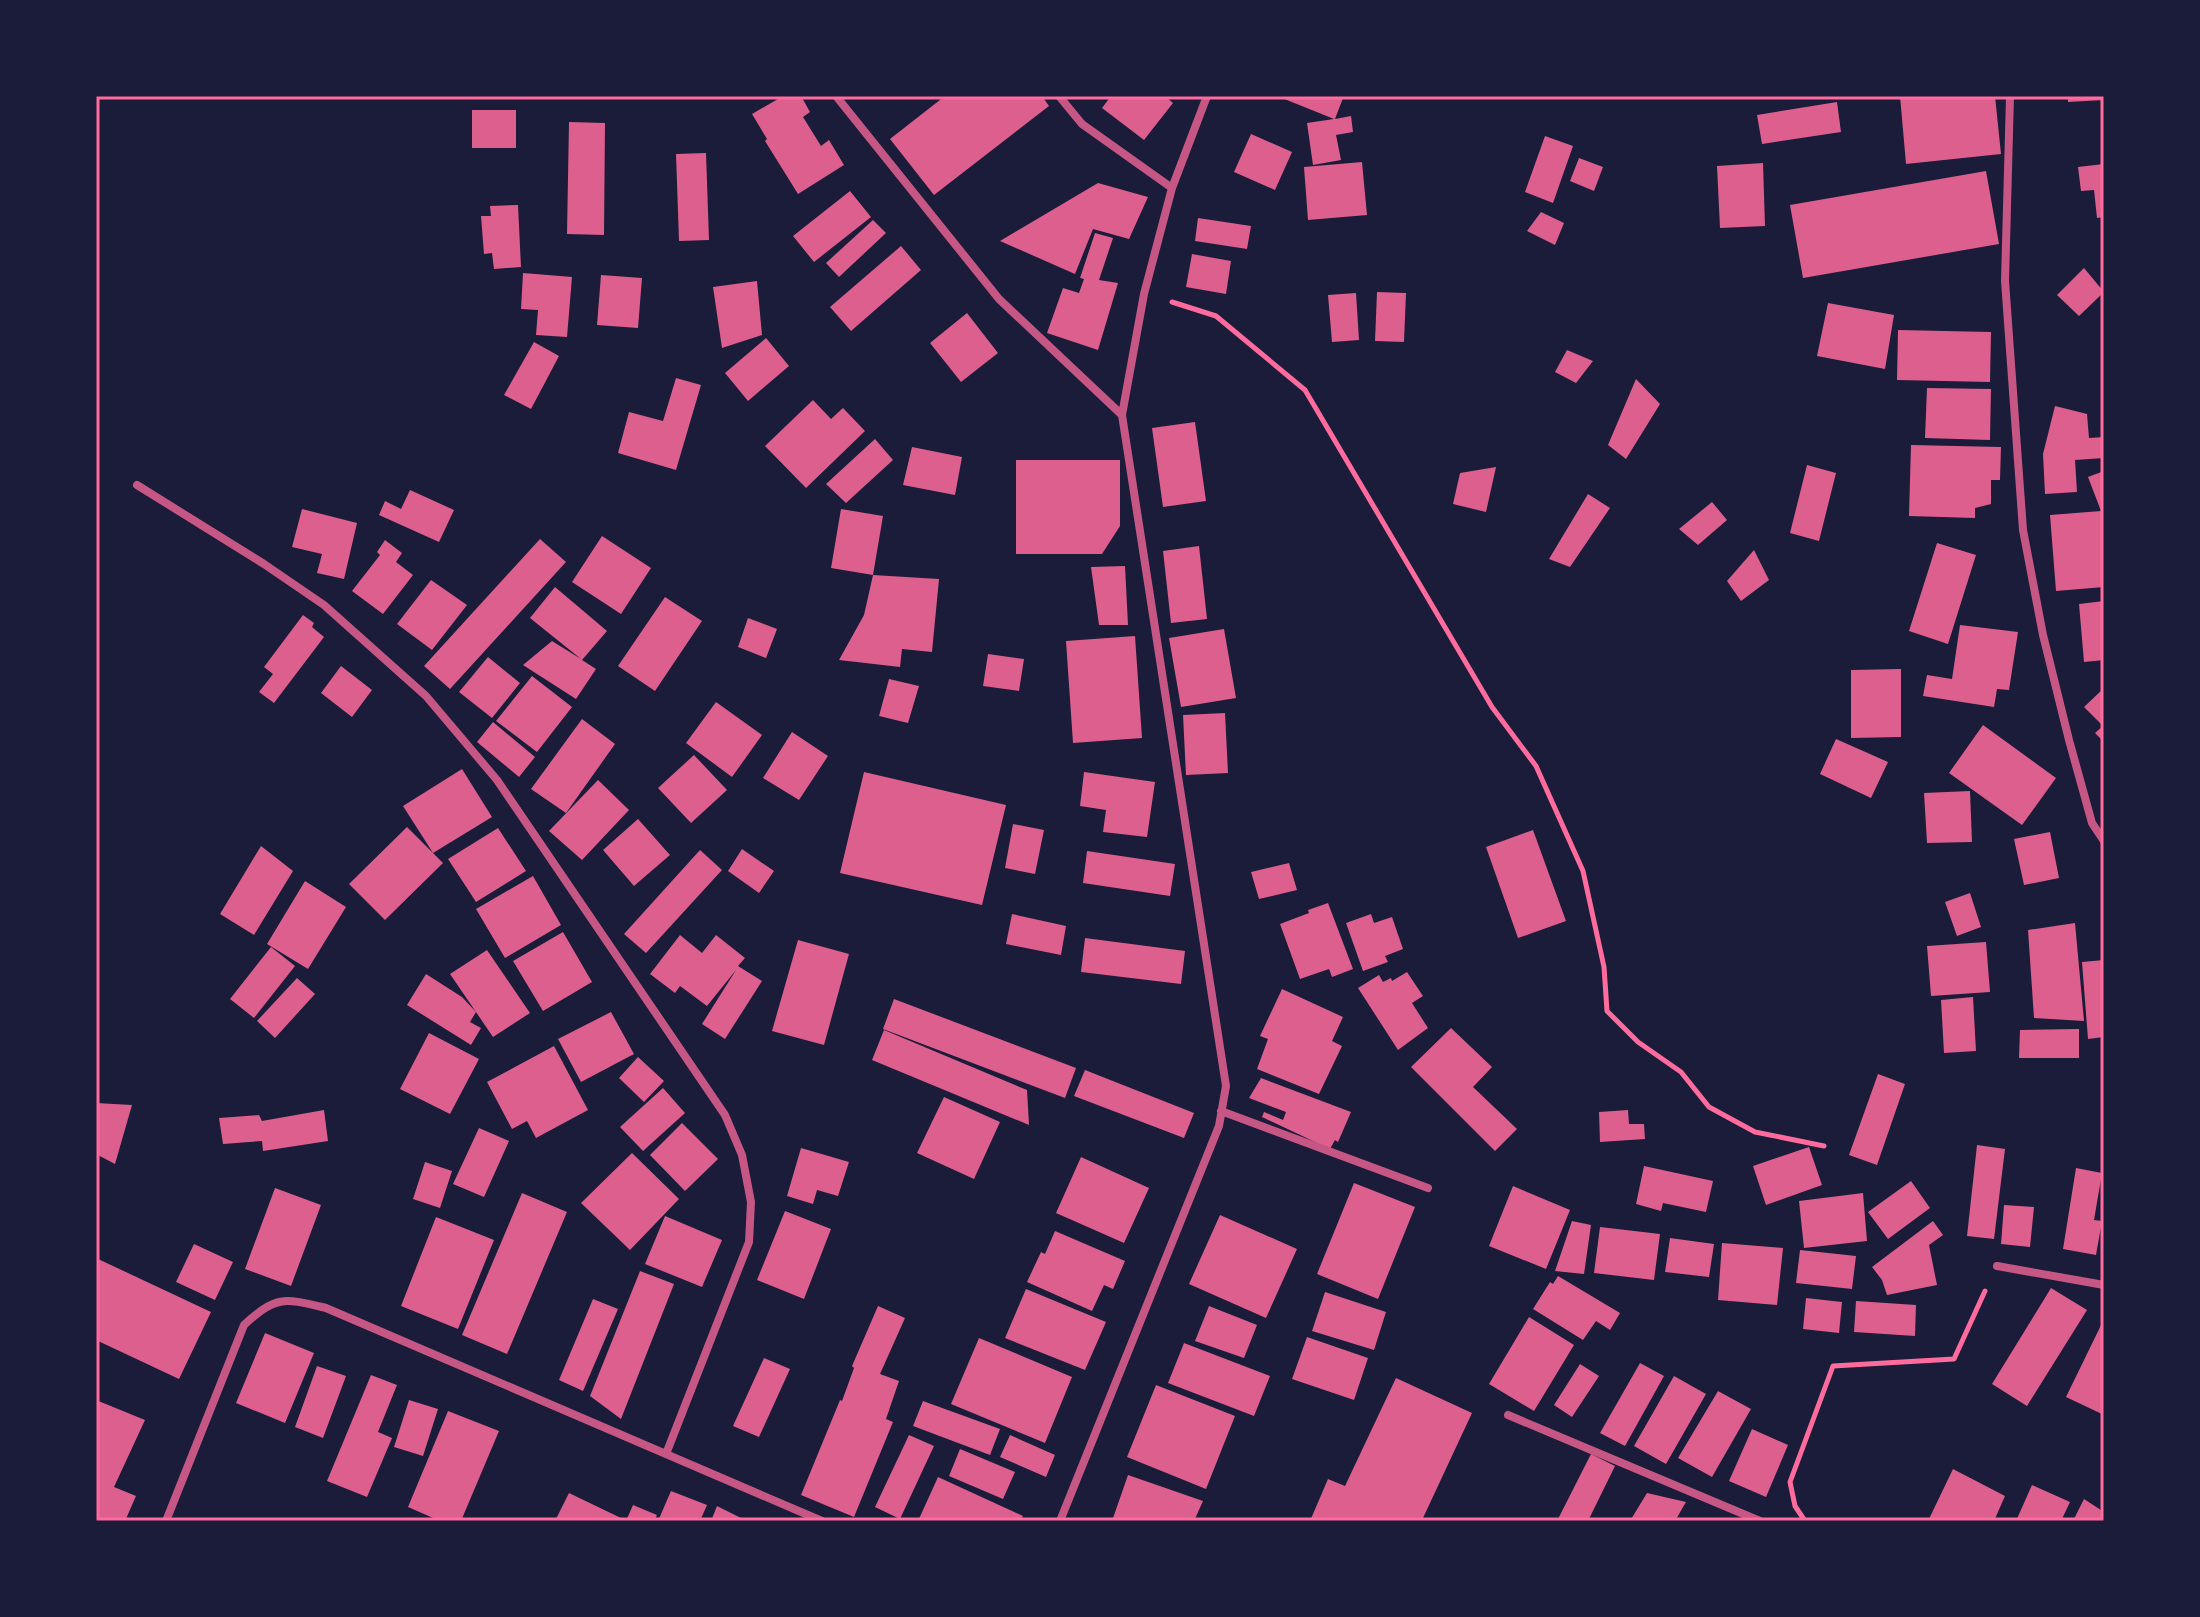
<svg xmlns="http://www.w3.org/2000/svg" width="2200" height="1617" font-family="'Exo 2',sans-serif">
  <rect width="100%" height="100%" fill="#1b1b3a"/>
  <!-- building -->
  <path fill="#dd5f8e" d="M783,96H801L810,112L803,117L821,146L829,140L844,165L798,194L765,141L767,139L752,114Z
    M945,96H1042L1049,106L934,195L890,139Z
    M1111,96H1165L1173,103L1144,140L1102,108Z
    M1277,96L1343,98L1335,119L1351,116L1353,132L1336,135L1341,160L1313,165L1307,123L1334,119Z
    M1900,96H1995L2001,154L1906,164Z
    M2068,96H2104V100L2068,102Z
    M1837,102L1841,132L1762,144L1757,115Z
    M472,110H516V148H472Z
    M569,122L605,123L604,235L567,234Z
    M1251,134L1292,152L1275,190L1234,172Z
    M1545,136L1573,146L1553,203L1525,192Z
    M706,153L709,240L679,241L676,154Z
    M1579,158L1603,167L1594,191L1570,181Z
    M1362,162L1367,215L1308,220L1304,167Z
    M1763,163L1765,226L1720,228L1717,166Z
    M2104,164V217L2097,218L2094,190L2081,191L2078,167Z
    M1986,171L1999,244L1803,278L1790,205Z
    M1098,183L1148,197L1129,239L1093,229L1075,274L1000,241Z
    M850,191L871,217L814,262L793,236Z
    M518,205L521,267L494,269L492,253L484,254L481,216H491L490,206Z
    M1541,212L1564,223L1555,245L1527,231Z
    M1198,218L1251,226L1247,249L1195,241Z
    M873,220L886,233L839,277L826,263Z
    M1095,233L1113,238L1099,280L1118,283L1098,350L1047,333L1063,288L1079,293L1084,279L1080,278Z
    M901,246L921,270L851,331L830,307Z
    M1192,254L1231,261L1226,294L1186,287Z
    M2084,268L2104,292L2079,316L2057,295Z
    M523,273L572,277L567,337L536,335L538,310L521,309Z
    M601,275L642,278L638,328L597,325Z
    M757,281L762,335L722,348L713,287Z
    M1377,292L1406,293L1404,342L1375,341Z
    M1356,293L1359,340L1332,342L1328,295Z
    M1828,303L1894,315L1885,369L1817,356Z
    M967,313L998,353L961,382L930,343Z
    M1898,330L1991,332L1990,382L1897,380Z
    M766,338L789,366L748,401L725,373Z
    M534,342L559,356L531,409L504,395Z
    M1567,350L1593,361L1576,383L1555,372Z
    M676,378L701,385L676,470L618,453L629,412L663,421Z
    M1636,379L1660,404L1626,459L1608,445Z
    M1927,388L1991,389L1990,440L1925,438Z
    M813,400L831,419L843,408L865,431L806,488L765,446Z
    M2055,406L2087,414L2089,438L2104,437V458L2075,460L2077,492L2045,494L2043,454Z
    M1195,422L1206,501L1163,507L1152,428Z
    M875,439L893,460L846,503L826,484Z
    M1911,445L2001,447L2000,480H1991V504L1975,508V518L1909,516Z
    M912,447L962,457L955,495L903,485Z
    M1016,460H1120V526L1102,554H1016Z
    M1807,465L1836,473L1819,541L1790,533Z
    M1496,467L1486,512L1453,504L1460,473Z
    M2104,471V587L2056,591L2050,515L2101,511L2088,477Z
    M410,490L454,510L439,542L379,515L385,501L401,509Z
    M1588,494L1610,508L1570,567L1549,559Z
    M1712,502L1727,520L1698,545L1679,529Z
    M302,509L357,523L344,579L317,573L322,554L292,547Z
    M841,509L883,516L873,575L939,579L932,652L902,649L900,667L839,660L864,615L873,575L831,568Z
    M602,536L651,568L621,614L572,582Z
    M540,539L566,562L450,689L424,666Z
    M385,540L402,553L396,562L413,575L383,614L352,591L380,555L377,552Z
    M1937,543L1976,555L1948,644L1909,631Z
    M1199,546L1207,619L1171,623L1163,551Z
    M1754,550L1769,580L1741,601L1727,581Z
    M1125,566L1128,625H1099L1091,567Z
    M431,580L467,605L432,650L397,624Z
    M555,587L607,631L582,660L596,669L576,699L523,665L552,641L581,659L530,618Z
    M665,597L702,621L655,691L618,666Z
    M2104,601V660L2084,662L2079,604Z
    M303,615L314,623L312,627L324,637L274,703L259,692L273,674L264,667Z
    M748,618L777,629L766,658L738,647Z
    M1960,625L2018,632L2009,690L1997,689L1994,707L1923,696L1927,675L1952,679Z
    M1224,629L1236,698L1181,707L1169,638Z
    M1135,636L1142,738L1073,743L1066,641Z
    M988,654L1024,659L1019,691L983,686Z
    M488,657L520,683L492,718L459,692Z
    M341,666L372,690L352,717L321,693Z
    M1901,669V737L1851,738V670Z
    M532,676L572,707L537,752L496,721Z
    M889,679L919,686L908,723L879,716Z
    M2104,688V742L2095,733L2103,726L2084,707Z
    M716,702L762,735L732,777L686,743Z
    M1225,713L1228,773L1186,775L1183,715Z
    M582,719L615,744L566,813L531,789Z
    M493,722L535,757L519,777L477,742Z
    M1983,725L2056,778L2022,825L1949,773Z
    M792,732L828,756L799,800L763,778Z
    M1836,739L1888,762L1871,798L1820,774Z
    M694,755L727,790L691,823L658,788Z
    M462,769L492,817L433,853L403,806Z
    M864,772L1006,805L982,905L840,873Z
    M1084,772L1155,782L1147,837L1103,832L1106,810L1080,806Z
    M598,780L629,810L582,860L549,831Z
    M1970,791L1972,842L1927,843L1924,793Z
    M638,819L670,855L634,886L603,850Z
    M1013,824L1044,830L1035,874L1005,868Z
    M407,827L443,863L385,920L349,884Z
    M498,828L526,871L476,902L448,859Z
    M1533,830L1566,921L1518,938L1486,847Z
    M2050,832L2059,878L2024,885L2014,839Z
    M261,846L293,871L254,935L220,914Z
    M742,849L774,871L759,893L728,871Z
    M700,850L722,870L646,953L624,934Z
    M1087,851L1175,864L1170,896L1083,883Z
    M1289,863L1297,890L1259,899L1251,872Z
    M533,876L561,925L505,958L476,909Z
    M305,881L346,907L308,969L267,944Z
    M1970,893L1981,927L1957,936L1945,902Z
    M1328,903L1353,969L1332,977L1329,969L1300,979L1280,924L1309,913L1308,910Z
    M1012,914L1066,926L1061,955L1006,944Z
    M1371,914L1374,923L1392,917L1403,949L1385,956L1388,962L1363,971L1346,923Z
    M2075,923L2084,1021L2034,1018L2028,930Z
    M563,932L592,982L543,1011L513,961Z
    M680,935L702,953L716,935L745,958L738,966L762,981L725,1039L702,1024L736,970L707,1006L680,986L675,993L650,974Z
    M1085,938L1185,951L1181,984L1081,972Z
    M798,940L849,954L824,1045L772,1031Z
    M1986,942L1990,992L1931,996L1927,946Z
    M271,947L295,966L254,1018L230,999Z
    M487,950L530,1013L493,1037L450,974Z
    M2104,960V1037L2088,1039L2082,962Z
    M1407,972L1423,996L1412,1003L1428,1028L1398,1050L1358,988L1379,975L1383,982L1391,978L1392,981Z
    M426,974L462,997L476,1012L470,1022L481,1028L471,1045L407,1005Z
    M297,978L315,994L275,1038L257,1021Z
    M1282,989L1343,1017L1332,1041L1342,1046L1319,1094L1257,1069L1268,1039L1260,1036Z
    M1973,997L1976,1051L1944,1053L1941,1000Z
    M894,999L1076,1068L1065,1098L883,1029Z
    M611,1012L634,1054L581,1082L558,1039Z
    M1451,1028L1492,1067L1473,1087L1517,1129L1495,1151L1411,1067Z
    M2079,1029V1058H2019L2020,1030Z
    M884,1030L1027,1090L1029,1125L872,1060Z
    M429,1033L479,1059L450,1114L400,1089Z
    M554,1046L588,1110L536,1138L527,1121L512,1129L487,1082Z
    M638,1057L664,1081L644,1102L619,1078Z
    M1085,1070L1194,1113L1184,1138L1074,1096Z
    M1878,1074L1905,1084L1877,1165L1849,1155Z
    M1261,1078L1351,1112L1338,1142L1335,1140L1330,1149L1262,1117L1264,1112L1283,1120L1286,1112L1249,1098Z
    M663,1088L685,1113L643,1151L620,1127Z
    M944,1097L1000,1122L974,1179L917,1153Z
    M96,1103L132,1105L115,1164L96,1154Z
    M324,1110L328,1141L263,1151L262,1141L223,1144L219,1118L259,1115L262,1121Z
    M1628,1110L1629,1124H1644L1645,1139L1600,1142L1599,1112Z
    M682,1123L718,1159L685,1191L650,1155Z
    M479,1128L509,1141L484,1197L453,1184Z
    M1977,1145L2005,1149L1994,1239L1967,1236Z
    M1809,1147L1822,1185L1766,1205L1753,1166Z
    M801,1148L849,1162L838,1196L817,1190L813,1204L787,1196Z
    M632,1153L679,1199L630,1250L581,1203Z
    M1081,1157L1149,1188L1124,1243L1056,1213Z
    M425,1162L452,1171L440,1208L413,1199Z
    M1644,1166L1713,1181L1706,1212L1663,1203L1661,1211L1636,1204Z
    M2076,1168L2102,1173L2094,1220L2102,1221L2096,1255L2063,1249Z
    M1911,1181L1930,1208L1888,1239L1868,1212Z
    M1354,1183L1415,1207L1378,1299L1317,1274Z
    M1513,1186L1570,1210L1546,1269L1489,1246Z
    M275,1188L321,1205L291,1286L245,1269Z
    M522,1193L567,1212L507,1354L462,1335Z
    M1863,1193L1867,1241L1804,1248L1799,1201Z
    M2004,1205L2034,1207L2030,1247L2001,1244Z
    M785,1211L831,1229L804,1299L757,1280Z
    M1220,1215L1297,1249L1266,1318L1189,1284Z
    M665,1216L722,1240L702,1287L645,1264Z
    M436,1217L494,1240L458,1329L401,1306Z
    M1572,1221L1591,1225L1584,1274L1555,1271Z
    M1933,1221L1943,1235L1929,1245L1937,1285L1887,1295L1882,1280L1872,1267Z
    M1600,1227L1660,1234L1654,1280L1594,1273Z
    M1055,1231L1125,1261L1113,1289L1104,1285L1092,1311L1027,1282L1041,1252L1045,1254Z
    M1670,1238L1714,1244L1709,1277L1665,1272Z
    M1722,1243L1783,1248L1777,1305L1718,1300Z
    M194,1244L233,1262L215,1300L176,1282Z
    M1800,1250L1856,1256L1852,1289L1796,1283Z
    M96,1258L211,1312L179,1379L96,1340Z
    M640,1271L674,1284L621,1419L590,1396Z
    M1558,1276L1620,1313L1610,1330L1596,1321L1583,1340L1533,1309L1550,1282L1553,1284Z
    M2051,1288L2087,1310L2027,1406L1992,1384Z
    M1026,1289L1106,1322L1085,1370L1005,1338Z
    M1325,1292L1386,1312L1374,1350L1312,1331Z
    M1806,1298L1842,1302L1839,1333L1803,1329Z
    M593,1299L618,1309L583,1391L559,1380Z
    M1856,1301L1916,1305L1915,1336L1854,1332Z
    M878,1306L905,1318L880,1374L899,1381L886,1419L893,1422L854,1517L801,1495L840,1400L842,1401L854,1368L852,1366Z
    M1209,1306L1257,1325L1244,1358L1195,1341Z
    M1529,1317L1574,1345L1534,1411L1489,1384Z
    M2104,1319V1415L2066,1397Z
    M265,1333L314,1353L285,1423L236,1403Z
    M1307,1337L1368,1358L1354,1400L1292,1379Z
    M979,1338L1072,1377L1045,1443L951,1404Z
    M1184,1343L1270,1376L1254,1416L1168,1383Z
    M764,1358L790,1369L759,1437L733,1426Z
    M1640,1363L1664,1376L1625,1446L1600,1433Z
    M1580,1364L1599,1376L1572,1417L1554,1405Z
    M317,1366L346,1376L323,1438L295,1427Z
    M371,1375L397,1385L378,1432L392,1438L367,1497L327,1481Z
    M1674,1376L1706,1394L1666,1464L1634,1446Z
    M1396,1378L1472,1413L1423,1518L1430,1521H1310L1328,1479L1345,1486Z
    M1156,1385L1235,1416L1206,1489L1127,1457Z
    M1718,1391L1751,1409L1712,1477L1678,1458Z
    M96,1400L145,1420L114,1487L136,1496L125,1521H96Z
    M409,1400L438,1409L423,1456L394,1447Z
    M923,1401L1000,1429L990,1455L913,1426Z
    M448,1411L499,1431L461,1521H440L408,1507Z
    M1752,1429L1788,1445L1766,1497L1729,1481Z
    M909,1435L934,1446L900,1519L875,1507Z
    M1010,1435L1055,1455L1046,1477L1000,1457Z
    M960,1449L1015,1472L1003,1499L949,1476Z
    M1591,1454L1615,1466L1588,1521H1557Z
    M1953,1469L2005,1496L1994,1521H1928Z
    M1128,1475L1203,1501L1194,1521H1112Z
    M938,1477L1023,1516L1020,1521H918Z
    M2032,1485L2070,1502L2061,1521H2016Z
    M671,1491L707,1505L700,1521H658Z
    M569,1493L621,1518L620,1521H555Z
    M1647,1493L1686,1502L1675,1521H1630Z
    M2084,1499L2104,1512V1521H2073Z
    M633,1505L657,1515L654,1521H626Z
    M717,1506L747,1521H711Z"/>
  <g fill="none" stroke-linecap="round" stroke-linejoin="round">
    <!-- path -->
    <path stroke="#ff6b9d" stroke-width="5" d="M1172,302L1216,316L1305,390L1492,707L1536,766L1583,871L1604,967L1607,1011L1638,1042L1681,1072L1709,1107L1755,1132L1824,1146
      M1805,1521L1795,1506L1790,1482L1833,1366L1954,1359L1985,1291"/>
    <!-- minor -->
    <path stroke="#c65784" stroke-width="8" d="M836,96L999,299L1122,415
      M1059,96L1082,124L1172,188
      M2010,96L2005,281L2023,530L2043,635L2069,740L2092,823L2104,841
      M137,485L264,564L324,605L426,696L497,780L725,1115L742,1155L751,1202L749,1242L666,1454
      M1221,1111L1428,1188
      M1997,1266L2104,1285
      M1508,1415L1760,1521
      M166,1521L244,1325C277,1295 284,1298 326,1308L822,1521
      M1060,1521L1219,1126L1226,1086L1122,415L1144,294L1172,188L1207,96"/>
  </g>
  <!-- border -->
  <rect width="2200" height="1617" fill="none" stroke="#1b1b3a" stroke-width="196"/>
  <rect x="98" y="98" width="2004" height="1421" fill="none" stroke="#ff6b9d" stroke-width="3"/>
</svg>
